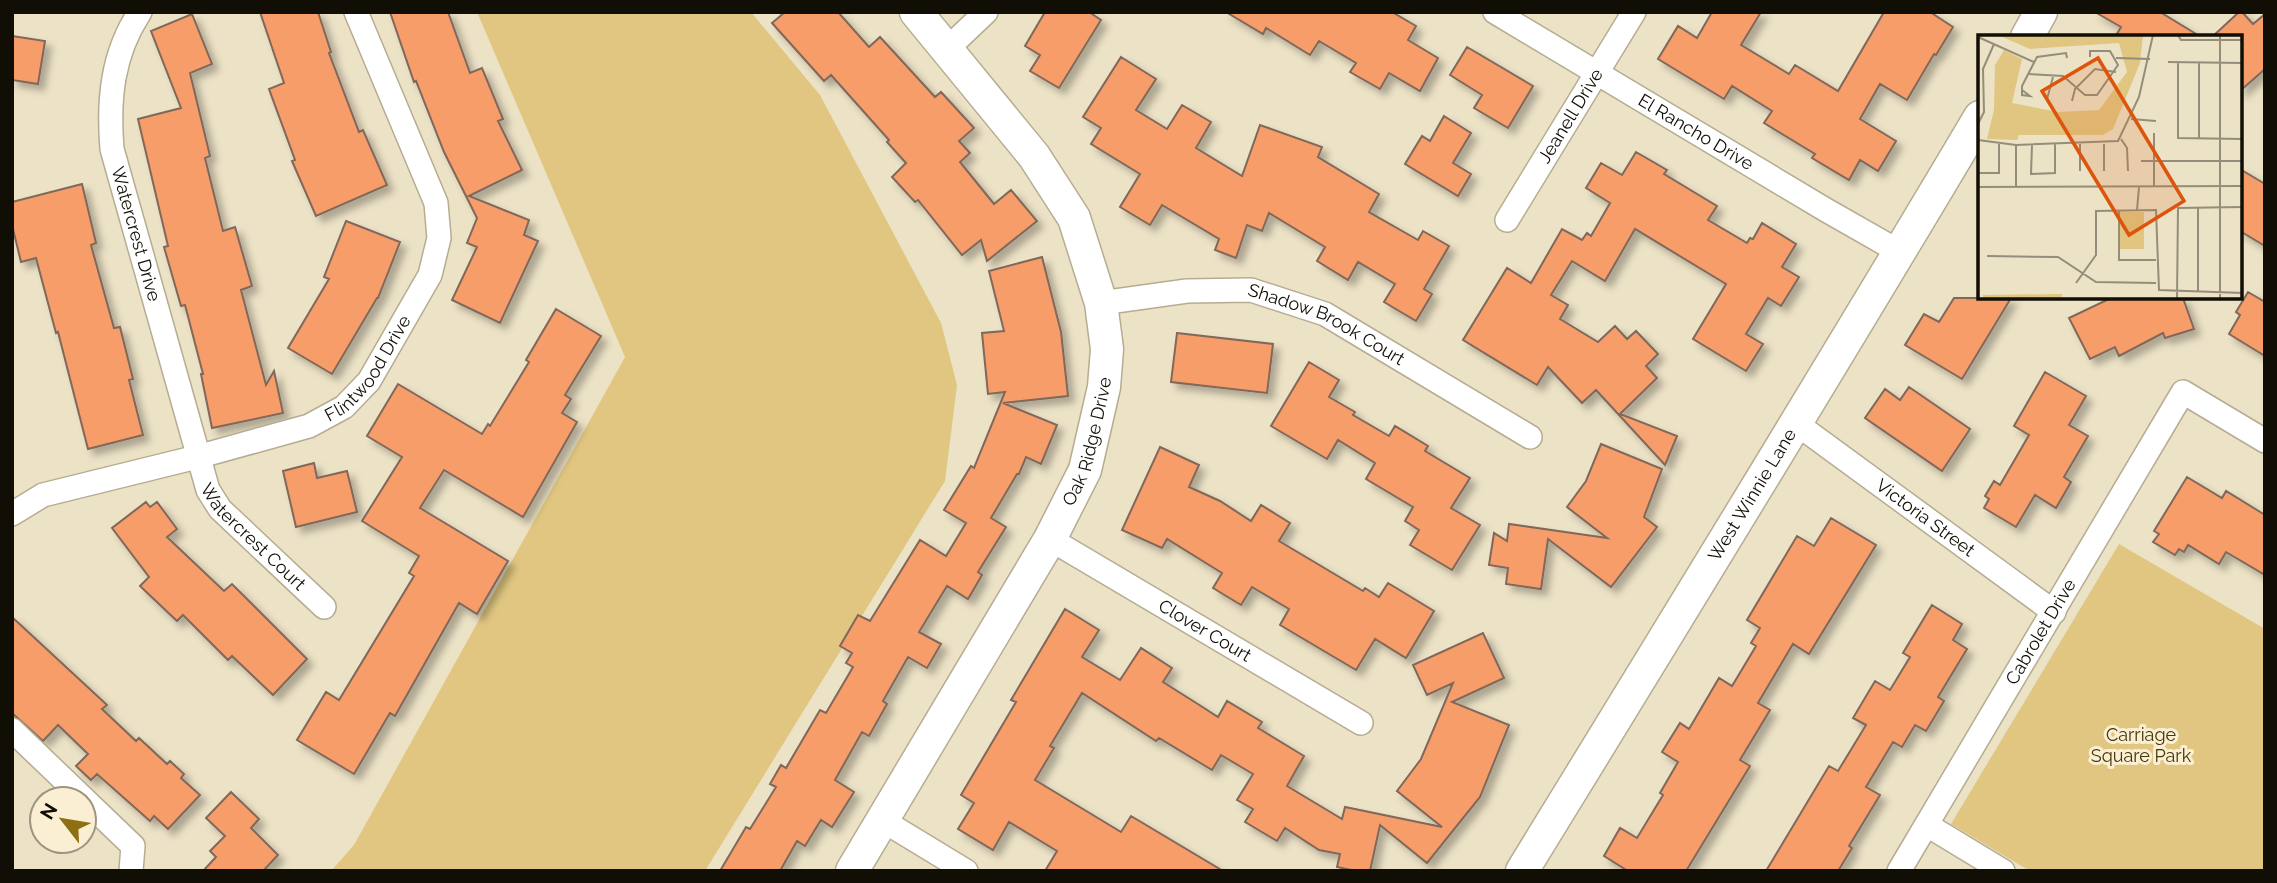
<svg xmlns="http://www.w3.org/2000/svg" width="2277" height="883" font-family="Raleway,sans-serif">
  <defs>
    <filter id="shadow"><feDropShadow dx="6" dy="6" stdDeviation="3.5" flood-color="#0004"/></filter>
  </defs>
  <rect width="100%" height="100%" fill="#ece2c6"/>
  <!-- green -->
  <path fill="#e0c681" d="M477,12H751L820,95L941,323L957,385L945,481L705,871H331L354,845L625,357Z
    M2119,544L2265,629V871H2030L1951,824Z"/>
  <!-- building -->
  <path fill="#f69d6a" stroke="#80675a" stroke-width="2" filter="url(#shadow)" d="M260,12H318L331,52L329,53L359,132L363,130L387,185L316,216L292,161L295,160L269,89L284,83Z
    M390,12H448L470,73L482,68L503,119L498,121L522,170L469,196L529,220L524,235L538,241L500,323L452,300L477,247L467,243L477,218L444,152L416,81L414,82Z
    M785,12H838L869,47L880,37L935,97L941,92L974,128L959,141L970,153L960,162L994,204L1011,190L1037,221L987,261L981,240L962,255L918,200L915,202L892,177L906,163L887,142L889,140L831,75L824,81L772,23Z
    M1045,12H1089L1101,20L1059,88L1030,71L1040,55L1025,46Z
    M1226,12H1392L1416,26L1408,40L1438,58L1420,91L1389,73L1380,89L1350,72L1356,63L1319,41L1310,55L1266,28L1263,34Z
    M1712,12H1761L1741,45L1789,74L1795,65L1838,91L1884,12H1930L1953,27L1936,55L1934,54L1907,100L1880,84L1860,119L1896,141L1878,171L1860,160L1849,180L1812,158L1815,154L1764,123L1772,111L1732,86L1724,99L1658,59L1678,26L1697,38Z
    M2095,12H2160L2201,37H2115L2121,27Z
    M2239,12H2242L2253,24L2265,14V69L2240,91V37H2212Z
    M192,14L212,64L190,73L210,156L205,158L223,231L235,227L252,286L241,290L266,385L274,371L283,413L212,428L201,374H203L185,305L181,306L164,247L168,246L138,119L181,108L151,31Z
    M12,36L45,41L38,84L12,80Z
    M1467,47L1533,86L1508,128L1474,108L1482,95L1450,75Z
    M1121,57L1156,79L1136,110L1167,129L1182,105L1211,122L1196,148L1242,176L1260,125L1322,147L1318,157L1379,194L1369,212L1418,240L1423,231L1449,246L1424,289L1432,294L1416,321L1384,302L1395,284L1358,262L1348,280L1317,261L1325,247L1269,213L1262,231L1247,225L1236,258L1215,250L1219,239L1162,205L1150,225L1120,207L1140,174L1091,144L1101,128L1083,117Z
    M1444,116L1471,133L1453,163L1471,174L1458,196L1405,164L1422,136L1430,141Z
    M1636,152L1667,170L1664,174L1717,206L1708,220L1747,243L1750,238L1753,239L1762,223L1796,244L1782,267L1799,277L1781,306L1768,298L1746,334L1763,344L1746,371L1693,339L1726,284L1635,229L1605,281L1572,261L1551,295L1568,305L1560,319L1598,342L1615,326L1627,339L1636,331L1658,354L1646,366L1657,378L1620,414L1677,436L1665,465L1596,390L1582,403L1548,367L1537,385L1463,340L1507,268L1531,283L1562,229L1582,240L1587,233L1591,236L1610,203L1586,188L1601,163L1622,175Z
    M2240,169L2265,184V246L2240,231Z
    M82,184L96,243L91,245L114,328L120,327L133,379L129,380L143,435L88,449L58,332L56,333L36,258L21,262L12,225V202Z
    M346,221L400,242L378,298H377L332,374L288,348L329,279L324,277Z
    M1042,257L1061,332L1068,396L1003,403L1057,425L1041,464L1026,457L1019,474H1017L991,518L1006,527L978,572L982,575L968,599L947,586L919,632L941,644L927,668L908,657L883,701L887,704L869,736L862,732L835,780L854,792L832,827L821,820L805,846L797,841L780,871H720L746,827L750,829L776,787L770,784L781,765L786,768L820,710L826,713L853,667L846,663L852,653L840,646L858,615L870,621L920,540L946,556L966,523L944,510L971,466L974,468L1005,392L988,394L982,333L1004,331L989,271Z
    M2248,292L2265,302V356L2229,334L2240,315L2236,312Z
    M1954,298H2011L1962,379L1905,345L1924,314L1939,322Z
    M2111,298H2183L2194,329L2165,338L2163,333L2119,356L2115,347L2090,359L2069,318Z
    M556,309L601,336L565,395L571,399L562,413L577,422L523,517L444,470L420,508L508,561L477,614L459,603L395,716L390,713L354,774L297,740L326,692L339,700L414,576L409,573L419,556L362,521L402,457L367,436L398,384L482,434L488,424L490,426L529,362L526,360Z
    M1177,333L1273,344L1267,393L1171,382Z
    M1309,362L1339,380L1329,397L1355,412L1353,415L1389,436L1395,426L1428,446L1425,451L1470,478L1451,508L1480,525L1452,570L1410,545L1419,530L1405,521L1413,507L1366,479L1375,463L1338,440L1327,459L1271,426Z
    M2045,372L2086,396L2069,425L2088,436L2064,477L2071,482L2056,508L2035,495L2016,527L1984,508L1989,499L1985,496L1994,481L2000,485L2029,435L2014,426Z
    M1909,387L1970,429L1942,471L1865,418L1885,389L1900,400Z
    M1601,444L1662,469L1644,517L1657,527L1611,587L1548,539L1541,589L1506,584L1508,568L1489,565L1494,533L1507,541L1509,524L1607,538L1567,507L1586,481Z
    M1160,447L1199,465L1189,487L1220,501L1251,521L1261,505L1290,523L1279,541L1363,591L1365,588L1379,597L1388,583L1434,611L1406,658L1375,639L1356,670L1280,625L1289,609L1252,587L1241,605L1213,588L1222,573L1167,539L1162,548L1122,530Z
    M314,463L317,478L347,471L357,512L296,527L283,471Z
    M2187,477L2222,498L2226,491L2265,515V575L2226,552L2219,564L2188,545L2184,552L2179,549L2175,555L2153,542L2159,534L2154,531Z
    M146,502L150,507L157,502L177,529L167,537L224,591L232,584L307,659L273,695L232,656L228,660L183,615L177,621L140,586L149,577L112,528Z
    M1831,518L1876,545L1809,654L1793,644L1758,703L1770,710L1740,760L1750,766L1686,871H1628L1604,856L1620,828L1637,838L1663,795L1660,793L1678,762L1662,752L1680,723L1689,729L1719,678L1732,686L1756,646L1751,643L1760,628L1747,620L1797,536L1814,546Z
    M1932,605L1962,624L1953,640L1967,649L1938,697L1944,701L1926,731L1915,725L1902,747L1893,742L1866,787L1880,795L1849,846L1852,848L1838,871H1766L1829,766L1838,771L1866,725L1853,718L1875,681L1890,690L1910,657L1903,653Z
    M1065,609L1099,630L1082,657L1120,680L1141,648L1172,668L1163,682L1201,706L1218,717L1227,701L1262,722L1258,728L1304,756L1287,786L1342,819L1345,807L1442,827L1397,791L1421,759L1453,683L1427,695L1413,665L1483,633L1504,678L1452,702L1509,725L1480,797L1427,863L1380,825L1370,871H1356L1337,867L1340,854L1319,850L1285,828L1277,841L1245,822L1253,809L1237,800L1253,774L1221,755L1212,770L1159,738L1156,741L1082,693L1050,746L1054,748L1035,780L1121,832L1131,816L1223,871H1045L1057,851L1009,822L993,850L958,829L974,803L961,795L1016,702L1011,700Z
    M12,617L107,705L102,709L136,741L139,738L167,764L170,761L184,774L181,778L200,795L168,829L154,816L150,821L97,774L91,780L76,766L88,754L58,725L43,741L12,713Z
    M231,792L259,819L251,828L278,855L263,871H203L216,857L210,851L225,836L206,818Z"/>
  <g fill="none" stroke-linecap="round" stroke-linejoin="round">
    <!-- street casing -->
    <g stroke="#b6ac92" stroke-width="26">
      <g id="street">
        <path id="s1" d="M140,12C112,54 108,100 112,149L208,490L220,509L324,607"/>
        <path id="s2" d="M1495,12L1826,210L1898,251"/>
        <path d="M947,49L986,12"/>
        <path id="s3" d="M1507,220L1634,12"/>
        <path id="s4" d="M1101,303L1187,291L1251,290L1325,314L1530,437"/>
        <path id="s5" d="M1797,424L2054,612"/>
        <path id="s6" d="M12,514L43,495L197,457L309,426L344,407L369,381L430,275L439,238L436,203L356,12"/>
        <path id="s7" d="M1050,539L1361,723"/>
        <path d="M12,730L133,846L131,871"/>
        <path d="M882,820L966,871"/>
        <path d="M1927,825L2003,871"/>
        <path id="s8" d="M1899,871L2183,392L2265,441"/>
      </g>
    </g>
    <!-- secondary casing -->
    <g stroke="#b6ac92" stroke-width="35">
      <g id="secondary">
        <path d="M2027,37L2041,12"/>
        <path id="s9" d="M852,871L1050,539L1085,470L1104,387L1107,349L1101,303L1074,218L1034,156L916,12"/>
        <path id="s10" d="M1522,871C1676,620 1830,370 1980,117"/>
      </g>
    </g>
    <!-- street -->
    <use href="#street" stroke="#fff" stroke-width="23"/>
    <!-- secondary -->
    <use href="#secondary" stroke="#fff" stroke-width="32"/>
  </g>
  <g text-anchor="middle" stroke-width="6" stroke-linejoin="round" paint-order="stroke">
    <!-- street labels -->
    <g font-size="18" fill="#110e05" stroke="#faefd3">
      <text dy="6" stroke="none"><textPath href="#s3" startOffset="122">Jeanell Drive</textPath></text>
      <text dy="6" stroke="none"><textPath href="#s2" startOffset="234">El Rancho Drive</textPath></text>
      <text dy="6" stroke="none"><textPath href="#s1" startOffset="231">Watercrest Drive</textPath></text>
      <text dy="6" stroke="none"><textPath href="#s4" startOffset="234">Shadow Brook Court</textPath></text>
      <text dy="6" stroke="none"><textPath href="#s6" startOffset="396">Flintwood Drive</textPath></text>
      <text dy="6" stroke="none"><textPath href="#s9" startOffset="492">Oak Ridge Drive</textPath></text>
      <text dy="6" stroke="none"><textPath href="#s10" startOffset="441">West Winnie Lane</textPath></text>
      <text dy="6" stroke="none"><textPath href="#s5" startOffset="159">Victoria Street</textPath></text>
      <text dy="6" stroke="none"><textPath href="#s1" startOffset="562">Watercrest Court</textPath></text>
      <text dy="6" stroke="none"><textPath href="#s7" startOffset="180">Clover Court</textPath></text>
      <text dy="6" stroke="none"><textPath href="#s8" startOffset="278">Cabrolet Drive</textPath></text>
    </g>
    <!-- park labels -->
    <g font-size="18" fill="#45360b" stroke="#faefd3">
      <text x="2141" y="741">Carriage<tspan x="2141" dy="21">Square Park</tspan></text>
    </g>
  </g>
  <!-- overview -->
  <g transform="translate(1978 35)">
    <rect width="264" height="264" fill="#ece2c6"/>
    <path d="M20,0H165L162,28L135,94L125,100H41L39,105L9,104L16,75L17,30L26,15L44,24L34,68L80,77L121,75L149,37L141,8L52,14ZM142,177H166V214H142ZM84,259V264H5V260Z" fill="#e0c681"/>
    <path fill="none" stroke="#948d79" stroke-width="2" d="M200,0L203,5H265M0,2L56,27M138,23L172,24M190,27L265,28M200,27V103L265,104M51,39L85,41L107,60H119L140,30L132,16H112V22M44,55L52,61L44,60V51L59,22L88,18L89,23M69,64L75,42M94,66L97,54L117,34L138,37M153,84L178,86M0,89L6,77L5,34L16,9M176,98V152M143,104L149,113L150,136M221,104V28M0,105L38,110L140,106L161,62L175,0M126,109V136M38,110V152M54,110L53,139L77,138V109M163,126H265M102,136V109M0,138H21V109M0,152L265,151M141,175V225H178M159,175L161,152M9,221L80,222L118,247L178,248M98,248L118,220V176L178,175L181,255L265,258M220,257V173M199,264L200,173L265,172M242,264V0"/>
    <path fill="#dd550c" fill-opacity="0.15" stroke="#dd550c" stroke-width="3.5" d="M120,23L206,166L151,200L64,56Z"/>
    <rect width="264" height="264" fill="none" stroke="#110e05" stroke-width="3.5"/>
  </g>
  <!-- border -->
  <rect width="2277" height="883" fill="none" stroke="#110e05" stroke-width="28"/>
  <!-- north arrow -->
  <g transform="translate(63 820) rotate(301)"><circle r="33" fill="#faefd3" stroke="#9d9581" stroke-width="2"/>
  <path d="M0-5L12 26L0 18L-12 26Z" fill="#8f6f13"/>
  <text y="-10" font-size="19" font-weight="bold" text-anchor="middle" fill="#110e05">N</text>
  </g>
</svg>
